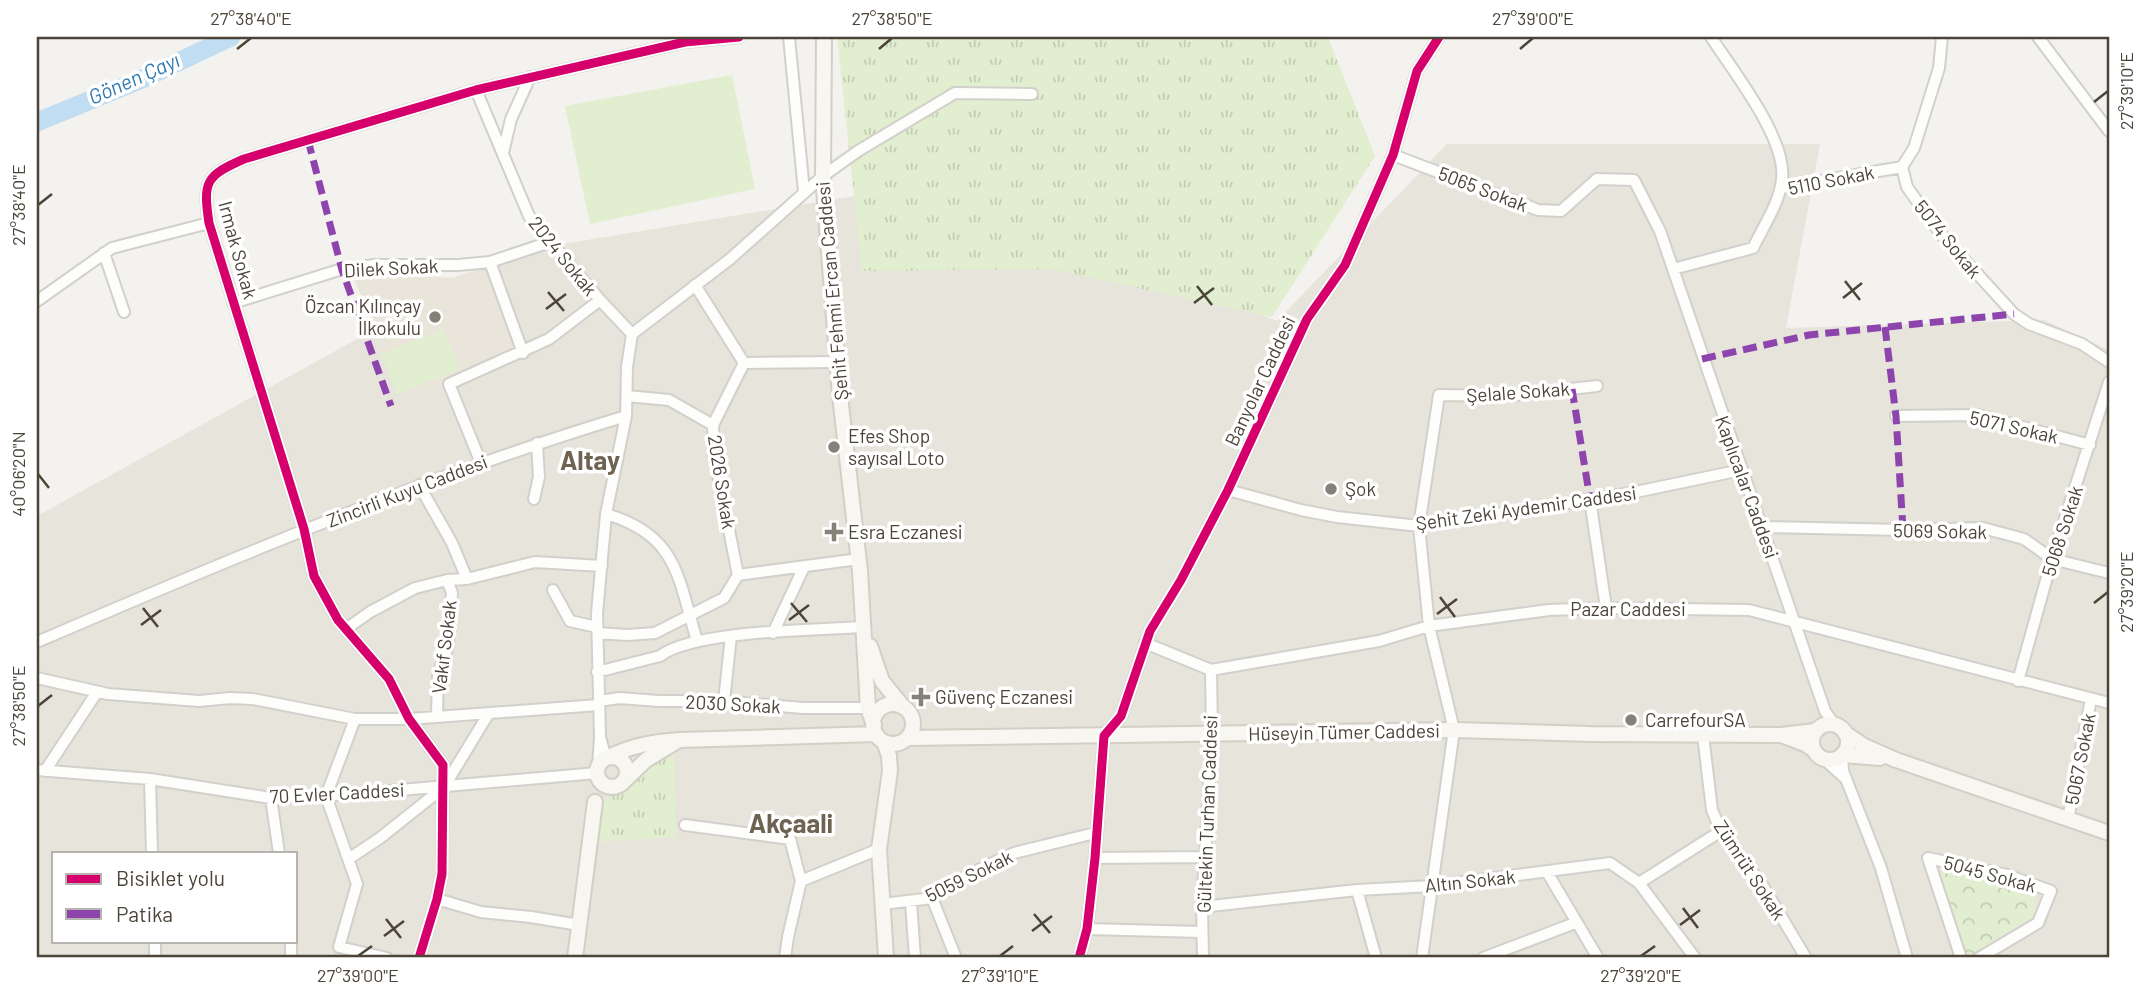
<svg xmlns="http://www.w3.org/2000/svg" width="2146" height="995" font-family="Barlow,sans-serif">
  <defs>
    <pattern id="forest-crowns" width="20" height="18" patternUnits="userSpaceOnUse" patternTransform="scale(1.75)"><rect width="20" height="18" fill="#e1eecf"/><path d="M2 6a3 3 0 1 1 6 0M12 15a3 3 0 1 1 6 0" fill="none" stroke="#c3cdb2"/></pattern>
    <pattern id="park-tufts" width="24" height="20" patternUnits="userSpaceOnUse" patternTransform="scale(1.75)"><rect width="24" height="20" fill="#e1eecf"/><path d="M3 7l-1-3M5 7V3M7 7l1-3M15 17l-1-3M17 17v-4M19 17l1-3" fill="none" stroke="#c3cdb2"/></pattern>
  </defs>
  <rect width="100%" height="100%" fill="#f4f2ee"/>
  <!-- residential -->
  <path fill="#e7e4dc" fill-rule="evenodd" d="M1447,144H1820L1786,328L2044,320L2109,350V958H37V516L514,252L933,183L1277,321ZM54,853H296V941H54Z"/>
  <!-- education -->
  <path fill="#eae5da" d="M485,267L515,355L402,399L351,271L452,278Z"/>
  <!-- forest -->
  <path fill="url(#forest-crowns)" d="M1947,868L2033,892L2036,906L2034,916L1976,952L1966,956L1955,926L1940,873Z"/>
  <!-- park -->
  <path fill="url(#park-tufts)" d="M837,37H1328L1375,156L1272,317L1052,269L862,271Z
    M674,748L676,837L597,842L600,804L636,773Z"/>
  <!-- pitch -->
  <path fill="#e1eecf" d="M732,75L755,189L590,224L565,106Z
    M443,329L460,369L398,394L381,354Z"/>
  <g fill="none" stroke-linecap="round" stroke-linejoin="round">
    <!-- river -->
    <path stroke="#c0ddf1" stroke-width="19" d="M37,122L142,79L231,37"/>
    <!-- street casing -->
    <g stroke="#d2d0cb" stroke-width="14">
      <path id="street" d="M789,37L804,192
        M1942,37L1939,68L1914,148L1902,167L1907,187L1940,233L2014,314L2029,324L2082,344L2109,362
        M2038,37L2109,131
        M476,90L529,216L600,300L632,334
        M503,153L511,119L530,77
        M1393,155L1538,210L1561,211L1597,179L1634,180L1660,231L1825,711L1834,724
        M1781,188L1902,167
        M104,253L124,312
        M490,262L523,353
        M1673,269L1753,248C1763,227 1780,202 1782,179C1787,139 1733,71 1711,37
        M695,285L744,363L713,425L714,455L738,575
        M37,301L112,248L209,223
        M233,303L339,270L374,265H458L490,262L550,242
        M744,363L837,362
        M627,396L669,400L713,425
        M1896,416L1978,415L2090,445
        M481,463L449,384L549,339L600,300
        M419,485L452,543L467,579
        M1228,490L1301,510L1337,517L1419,526L1631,493L1741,470
        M534,499L539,477L537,443
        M1590,499L1606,608
        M606,514C678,535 678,578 697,641
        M1763,527L1903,530L1983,528L2024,539L2052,559L2109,573
        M738,575L859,559
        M553,590L570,621L597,627
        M346,629L370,612L415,588L447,580L467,579L535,562L602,566
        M598,633L627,635L655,633L724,598L738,575
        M773,633L804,567
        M37,642C230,559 424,477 626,416
        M1145,643L1211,670L1379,641L1429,626L1549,610L1606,608L1749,610L2109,703
        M597,672L660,656C694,630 817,630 864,627
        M37,678L108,694L199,701L230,698L253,699L355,719H409L598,705
        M2018,681L2052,559L2109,382
        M599,701L619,698L659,701H721L803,708H868
        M724,701L731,636
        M437,715L438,675L448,646L452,593L447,580
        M355,719L326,796L357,884L339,947L387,958
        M1703,735L1712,810L1721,831L1763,886L1806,958
        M600,737L597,613L606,514L626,416L627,367L632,334L730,259L823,176L858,151L955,93L1032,94
        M1842,755L1843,771L1881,868L1907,958
        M1824,759L1845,778
        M598,768L600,737L606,758
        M37,770L150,779L271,798L354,794L597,773
        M45,771L97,692
        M150,779L152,853
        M271,798L279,853
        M2068,819L2091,699
        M685,825L790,839L801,881L788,937L785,958
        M350,858L380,838L444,787L489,713
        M1095,858L1205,857
        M1928,858L2007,875L2051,891L2038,923L1979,958
        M1928,858L1961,958
        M1547,872L1598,958
        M801,881L879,849
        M1639,883L1721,831
        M1357,890L1376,958
        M932,898L956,958
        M437,899L481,912L531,917L579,925
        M911,902L915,958
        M883,904L932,898L972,873L1014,853L1095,833
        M1202,907L1357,890L1432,886L1610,863L1639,883L1695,958
        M1087,929L1202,932
        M155,941V958
        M291,958V941
        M419,958L437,899L442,874L443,765L409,719L389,679L338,620L314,576L304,529L209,223C203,182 205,176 244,159L476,90L685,42L739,37
        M1079,958L1087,929L1095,858L1104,736L1121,716L1150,631L1181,580L1228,490L1307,319L1345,265L1393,155L1417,71L1439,37
        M1203,958L1202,907L1212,733L1211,670
        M1422,958L1454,730L1429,626L1419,526L1439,395L1508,396L1597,386
        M1483,958L1575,923"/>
    </g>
    <!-- secondary casing -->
    <g stroke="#d3cfc5" stroke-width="18">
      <path id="secondary" d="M824,37L823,176L840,396L860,571L868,708L874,725
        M870,646L882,681L903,707
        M873 724a20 20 0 1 1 40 0a20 20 0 1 1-40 0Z
        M1812 742a18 18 0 1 1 36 0a18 18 0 1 1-36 0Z
        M1845,733L1864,746L1896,760L2109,833
        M908,738L1454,730L1590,734L1781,735
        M679,740L876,734
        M884,742L889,756L890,771L879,849L886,958
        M1814,750L1805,744L1781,735L1815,731
        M1842,755L1880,758
        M609,757C632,745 654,742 679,740L646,760L623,782
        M597 772a15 15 0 1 1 30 0a15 15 0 1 1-30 0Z
        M575,958L595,802"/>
    </g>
    <!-- street -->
    <use href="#street" stroke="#fdfdfc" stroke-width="10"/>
    <!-- secondary -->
    <use href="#secondary" stroke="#f7f6f1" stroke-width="14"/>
    <!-- quiet -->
    <path stroke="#8e44ad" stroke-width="7" stroke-dasharray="14 7" stroke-linecap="butt" d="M308,140L342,270L391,406
      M1885,327L1896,416L1903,530
      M1702,359L1809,335L2014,314
      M1572,389L1590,499"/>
    <!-- cycleway casing -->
    <g stroke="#fff" stroke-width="13">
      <path id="cycleway" d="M419,958L437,899L442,874L443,765L409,719L389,679L338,620L314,576L304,529L209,223C203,182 205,176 244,159L476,90L685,42L739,37
        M1079,958L1087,929L1095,858L1104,736L1121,716L1150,631L1181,580L1228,490L1307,319L1345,265L1393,155L1417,71L1439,37"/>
    </g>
    <!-- cycleway -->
    <use href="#cycleway" stroke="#d6006c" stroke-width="9"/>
  </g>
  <!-- ticks -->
  <path fill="none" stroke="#4b4439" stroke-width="2.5" d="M237,49L251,38M879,49L892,38M1520,49L1533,38M2094,102L2108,91M38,205L52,194M1845,281L1860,300M1197,286L1212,305M548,292L564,311M1843,298L1862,283M1194,303L1214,288M546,309L566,294M38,474L49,488M1440,597L1455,617M791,603L807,622M2094,603L2108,592M143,608L158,627M1437,614L1457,599M789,620L809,605M141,625L161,610M38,706L52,695M1683,908L1698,928M1034,914L1050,933M386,919L401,938M1680,925L1700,910M1032,931L1052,916M384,936L404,921M358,956L372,946M1000,956L1013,946M1641,956L1655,946"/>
  <!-- markers -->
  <g fill="#868178" stroke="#fff" stroke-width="2.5">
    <circle cx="435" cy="317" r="7"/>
    <circle cx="834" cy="447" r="7"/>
    <circle cx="1331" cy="489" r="7"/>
    <path d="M830.5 521.5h7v7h7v7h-7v7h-7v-7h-7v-7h7z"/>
    <path d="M917.5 686.5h7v7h7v7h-7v7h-7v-7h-7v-7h7z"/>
    <circle cx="1631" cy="720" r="7"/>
  </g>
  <g text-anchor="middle" stroke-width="7" stroke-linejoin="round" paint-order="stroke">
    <!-- street labels -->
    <g font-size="19" fill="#4b4439" stroke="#fff">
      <text transform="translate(1831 180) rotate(-11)" y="7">5110 Sokak</text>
      <text transform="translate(1483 189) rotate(21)" y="7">5065 Sokak</text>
      <text transform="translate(1948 239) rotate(51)" y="7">5074 Sokak</text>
      <text transform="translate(238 250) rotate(75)" y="7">Irmak Sokak</text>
      <text transform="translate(563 256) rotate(51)" y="7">2024 Sokak</text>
      <text transform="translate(391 268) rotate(-3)" y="7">Dilek Sokak</text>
      <text transform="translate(832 291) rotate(-95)" y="7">Şehit Fehmi Ercan Caddesi</text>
      <text transform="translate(1260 381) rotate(-65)" y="7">Banyolar Caddesi</text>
      <text transform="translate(1518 392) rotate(-4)" y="7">Şelale Sokak</text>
      <text transform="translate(2014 427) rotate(13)" y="7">5071 Sokak</text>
      <text transform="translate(722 482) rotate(81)" y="7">2026 Sokak</text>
      <text transform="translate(1747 487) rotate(70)" y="7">Kaplıcalar Caddesi</text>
      <text transform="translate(407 491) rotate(-21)" y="7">Zincirli Kuyu Caddesi</text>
      <text transform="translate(1526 508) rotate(-8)" y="7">Şehit Zeki Aydemir Caddesi</text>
      <text transform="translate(1940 531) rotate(1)" y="7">5069 Sokak</text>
      <text transform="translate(2062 531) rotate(-72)" y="7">5068 Sokak</text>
      <text x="1628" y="616">Pazar Caddesi</text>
      <text transform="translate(444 647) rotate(-83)" y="7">Vakıf Sokak</text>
      <text transform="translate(733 704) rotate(3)" y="7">2030 Sokak</text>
      <text transform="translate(1344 732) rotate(-1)" y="7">Hüseyin Tümer Caddesi</text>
      <text transform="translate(2080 759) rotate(-79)" y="7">5067 Sokak</text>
      <text transform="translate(337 793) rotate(-3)" y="7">70 Evler Caddesi</text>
      <text transform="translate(1207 814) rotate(-88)" y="7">Gültekin Turhan Caddesi</text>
      <text transform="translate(1750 870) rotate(57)" y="7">Zümrüt Sokak</text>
      <text transform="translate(1990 874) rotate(15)" y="7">5045 Sokak</text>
      <text transform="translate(969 876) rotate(-26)" y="7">5059 Sokak</text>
      <text transform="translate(1470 881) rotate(-6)" y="7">Altın Sokak</text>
    </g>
    <!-- poi labels -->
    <g font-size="19" fill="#4b4439" stroke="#fff" text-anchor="start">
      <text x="421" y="313" text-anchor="end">Özcan Kılınçay<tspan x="421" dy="22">İlkokulu</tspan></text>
      <text x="848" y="443">Efes Shop<tspan x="848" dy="22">sayısal Loto</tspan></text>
      <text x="1345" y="496">Şok</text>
      <text x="848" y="539">Esra Eczanesi</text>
      <text x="935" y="704">Güvenç Eczanesi</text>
      <text x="1645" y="727">CarrefourSA</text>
    </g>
    <!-- water labels -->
    <g font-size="21" font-style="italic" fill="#2e7ab2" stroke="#fff">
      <text transform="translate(134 79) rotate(-24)" y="7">Gönen Çayı</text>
    </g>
    <!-- district labels -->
    <g font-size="26" font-weight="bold" fill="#6e6250" stroke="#fff">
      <text x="590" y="470">Altay</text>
      <text x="791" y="833">Akçaali</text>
    </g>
  </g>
  <!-- border -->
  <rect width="2146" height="995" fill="none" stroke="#ffffff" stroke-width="77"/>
  <!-- legend -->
  <rect x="52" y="852" width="245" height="91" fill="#ffffff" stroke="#b7b4b0" stroke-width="2"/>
  <rect x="66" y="874" width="35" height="10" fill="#d6006c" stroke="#b7b4b0" stroke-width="2"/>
  <text x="116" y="886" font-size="21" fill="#4b4439">Bisiklet yolu</text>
  <rect x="66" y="909" width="35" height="10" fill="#8e44ad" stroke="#b7b4b0" stroke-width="2"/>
  <text x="116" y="922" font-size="21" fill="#4b4439">Patika</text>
  <rect x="38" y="38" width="2070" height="918" fill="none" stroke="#4b4439" stroke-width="2.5"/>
  <g font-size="18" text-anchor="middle" fill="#4b4439">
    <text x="251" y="25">27°38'40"E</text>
    <text x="892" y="25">27°38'50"E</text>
    <text x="1533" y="25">27°39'00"E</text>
    <text transform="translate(2127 91) rotate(-90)" y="6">27°39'10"E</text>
    <text transform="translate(19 205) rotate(-90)" y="6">27°38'40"E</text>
    <text transform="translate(19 474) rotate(-90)" y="6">40°06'20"N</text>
    <text transform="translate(2127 592) rotate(-90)" y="6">27°39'20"E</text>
    <text transform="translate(19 706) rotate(-90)" y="6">27°38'50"E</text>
    <text x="358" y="982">27°39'00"E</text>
    <text x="1000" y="982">27°39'10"E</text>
    <text x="1641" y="982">27°39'20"E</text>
  </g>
</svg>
